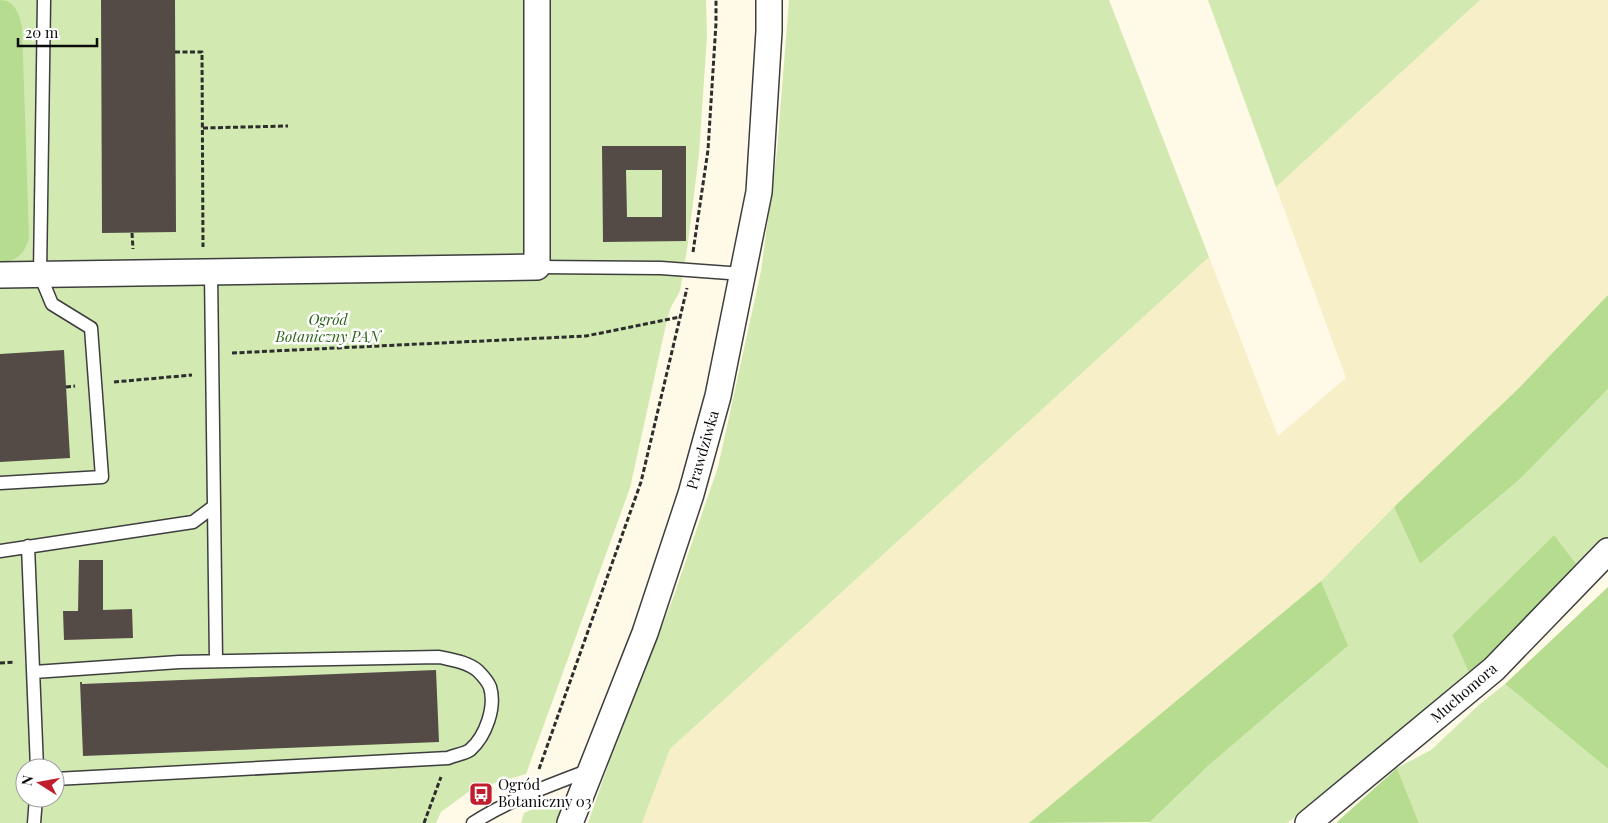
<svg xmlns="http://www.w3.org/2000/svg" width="1608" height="823" font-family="'Playfair Display',serif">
  <rect width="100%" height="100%" fill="#fff9e8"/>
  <!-- farmland -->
  <path fill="#f6efc8" d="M1480,0H1608V295L1519,388L1394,507L1321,581L1029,823H642L670,749L1209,257L1278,436L1346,378L1276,187Z"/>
  <!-- green -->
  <path fill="#d2eab1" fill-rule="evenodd" d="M0,0H706L707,36L699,154L687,250L680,291L671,307L667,320L630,488L526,774L471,790L441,812L436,823H0ZM25,768H55V798H25Z
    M789,0H1109L1209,257L670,749L642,823H588L611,757L673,598L718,467L761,271L777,151Z
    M1208,0H1480L1276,187Z
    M1608,389V541L1581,570L1554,535L1452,635L1470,675L1325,795L1287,823H1149L1208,766L1347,647L1321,581L1394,507L1420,564L1520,479Z
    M1505,684L1608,769V823H1419L1397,768L1431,750L1480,704Z
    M562,796L567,799L557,823H521L524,813Z"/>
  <!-- forest -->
  <path fill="#b6dc8f" d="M0,0C15,0 19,14 22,26L29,238C24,254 17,262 0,262Z
    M1608,295V389L1520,479L1420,564L1394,507L1519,388Z
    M1554,535L1581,570L1470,675L1452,635Z
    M1321,581L1348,646L1208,766L1150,822L1029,823Z
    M1608,587V769L1505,684Z
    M1397,768L1419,823H1337V822Z"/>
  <!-- building -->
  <path fill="#544b47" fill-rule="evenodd" d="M101,0H175L176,232L102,233Z
    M602,146H686V241L603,242ZM626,170H662V217H627Z
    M64,350L70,458L0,462V354Z
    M79,560H103V610L132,609L133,638L64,640L63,611H78Z
    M436,670L439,742L83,756L80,682H82V684Z"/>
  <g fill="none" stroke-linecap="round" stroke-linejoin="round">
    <!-- lane casing -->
    <g stroke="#3e3e3e" stroke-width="15">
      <path id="lane" d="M537,267L661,268L743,274
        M211,273L216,661
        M0,483L102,477L91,328L52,304L40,275L44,0
        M28,546L37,768
        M0,551L193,522L213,507
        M34,672L179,662L439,657C452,660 468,662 478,671C482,675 488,682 490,687C496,707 486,736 470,750C464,754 455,755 448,758L55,779
        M34,823L36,798
        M473,823C509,800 550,785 590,770"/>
    </g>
    <!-- street casing -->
    <g stroke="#3e3e3e" stroke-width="28">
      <path id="street" d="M0,275L537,267V0
        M570,823L645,633L691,494L718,396L759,192L769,31V0
        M1308,823L1494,669L1608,551"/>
    </g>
    <!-- path -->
    <path stroke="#2d2d2d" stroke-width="3" stroke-dasharray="5 2.5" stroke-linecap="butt" d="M175,52H202L203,247
      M203,128L288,126
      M132,233L133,249
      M693,252L708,150L716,23V0
      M232,353L586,336L680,317
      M114,382L192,375
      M66,387L75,386
      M0,663L15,662
      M539,769L641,482L687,288
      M424,823L441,777"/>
    <!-- lane -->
    <use href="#lane" stroke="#fff" stroke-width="12"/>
    <!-- street -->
    <use href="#street" stroke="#fff" stroke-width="25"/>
  </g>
  <!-- icons -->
  <defs>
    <g id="bus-square" transform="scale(1.25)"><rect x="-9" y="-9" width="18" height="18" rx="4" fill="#c01d2d" stroke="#fff"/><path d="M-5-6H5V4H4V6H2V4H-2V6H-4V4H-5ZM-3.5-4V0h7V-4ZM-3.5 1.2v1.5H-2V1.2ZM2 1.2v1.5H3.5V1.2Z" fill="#fff"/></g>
  </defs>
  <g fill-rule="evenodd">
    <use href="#bus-square" x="481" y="794"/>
  </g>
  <g text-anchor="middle" stroke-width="5" stroke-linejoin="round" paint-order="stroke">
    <!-- park labels -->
    <g font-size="15" font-style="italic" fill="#2d6419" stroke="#fff">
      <text x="328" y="325">Ogród<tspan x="328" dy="17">Botaniczny PAN</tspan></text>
    </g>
    <!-- street labels -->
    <g font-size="15" fill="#0b0b0b" stroke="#fff">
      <text transform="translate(703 450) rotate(-74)" y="5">Prawdziwka</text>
      <text transform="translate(1464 693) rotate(-41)" y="5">Muchomora</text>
    </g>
    <!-- poi labels -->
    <g font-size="15" fill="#0b0b0b" stroke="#fff" text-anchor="start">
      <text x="498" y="790">Ogród<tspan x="498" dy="17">Botaniczny 03</tspan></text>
    </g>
  </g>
  <!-- north arrow -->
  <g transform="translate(40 783) rotate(281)"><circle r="24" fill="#ffffff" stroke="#9d9d9d"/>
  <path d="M0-4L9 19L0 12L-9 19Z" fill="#c01d2d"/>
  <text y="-8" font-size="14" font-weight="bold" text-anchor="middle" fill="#0b0b0b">N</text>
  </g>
  <!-- scale -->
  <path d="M18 38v8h79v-8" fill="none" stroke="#0b0b0b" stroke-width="2.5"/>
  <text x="25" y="38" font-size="15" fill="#0b0b0b" stroke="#ffffff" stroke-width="4" paint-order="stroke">20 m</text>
</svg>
